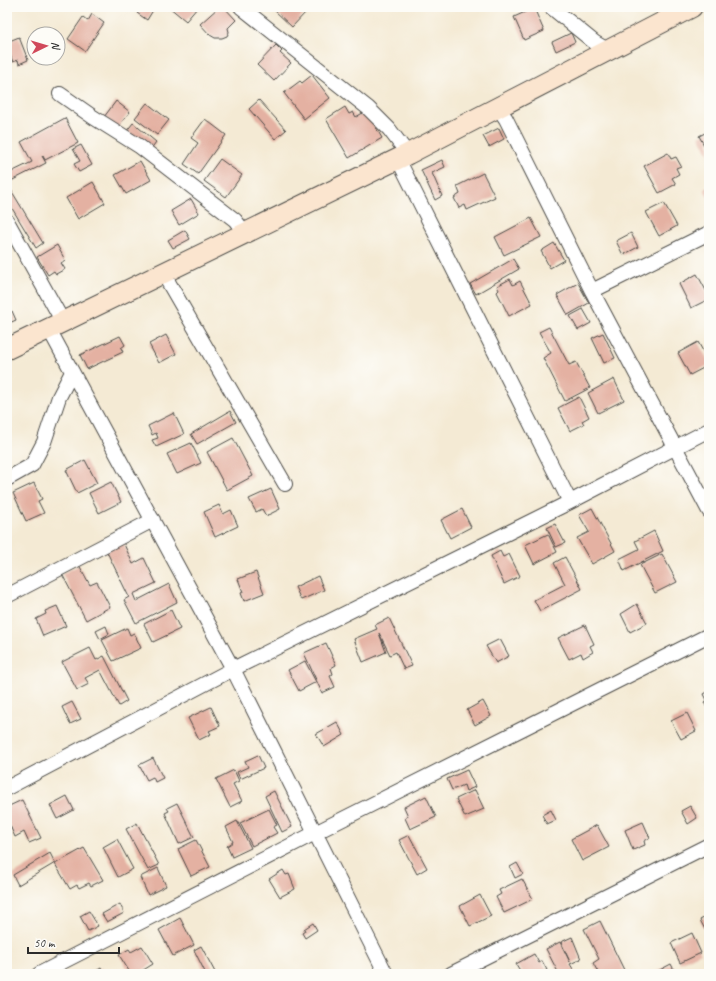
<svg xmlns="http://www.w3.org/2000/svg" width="716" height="981" font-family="Caveat,sans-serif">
  <rect width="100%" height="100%" fill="#fdfcf7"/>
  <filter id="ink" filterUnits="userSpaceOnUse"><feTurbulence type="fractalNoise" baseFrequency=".025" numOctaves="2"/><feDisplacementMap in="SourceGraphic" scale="8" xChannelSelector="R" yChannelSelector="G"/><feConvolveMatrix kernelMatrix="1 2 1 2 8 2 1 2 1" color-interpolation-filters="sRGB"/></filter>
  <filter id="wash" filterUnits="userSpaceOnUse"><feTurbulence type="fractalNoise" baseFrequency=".012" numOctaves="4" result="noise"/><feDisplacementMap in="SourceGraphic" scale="16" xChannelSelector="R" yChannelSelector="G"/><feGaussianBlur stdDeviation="0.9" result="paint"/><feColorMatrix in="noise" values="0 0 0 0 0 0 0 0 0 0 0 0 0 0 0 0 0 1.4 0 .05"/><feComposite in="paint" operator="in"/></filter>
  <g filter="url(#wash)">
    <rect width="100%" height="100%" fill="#f4ead4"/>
    <g id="blocks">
      <!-- building -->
      <path fill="#e4b1a2" d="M141,7H155L147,20L137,13Z
        M169,7H198L186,21Z
        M219,7H224L236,20L228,28L229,32L227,36L222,38H215L210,35L200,24Z
        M277,7H301L306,12L292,27L274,10Z
        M534,8L544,31L524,40L514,17Z
        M92,14L104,23L85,51L68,39L83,17L88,21Z
        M571,33L575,42L556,51L552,42Z
        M19,37L28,60L19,64L18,60L13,62L7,47V42Z
        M276,45L282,51L280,53L291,63L274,81L257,65Z
        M312,75L330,98L304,119L284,93L300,81L302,83Z
        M259,100L286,130L275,139L249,109Z
        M116,101L130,112L117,128L104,117Z
        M147,103L169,120L157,135L135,118Z
        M345,107L349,114L353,112L356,117L366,111L382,138L349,158L326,119Z
        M65,118L78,143L45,160L43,156H42L46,163L7,183V174L32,162L21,142Z
        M205,119L226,135L198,174L184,164L198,143L191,138Z
        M133,123L156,142L150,150L126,132Z
        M499,128L504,139L489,147L483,136Z
        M709,131V154L699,136Z
        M81,145L92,165L79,172L74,164L80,161L73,149Z
        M668,153L671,159L676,157L681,166L676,168L679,174L672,178L676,184L659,193L644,166Z
        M220,159L242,175L226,197L204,181Z
        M442,160L445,167L432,173L442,196L435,200L421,170Z
        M140,161L151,180L126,194L115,175Z
        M483,173L495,197L467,210L465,205L459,208L454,198L460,194L457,186Z
        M93,182L105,203L78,219L66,198Z
        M709,187V199L704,189Z
        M11,190L43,243L36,248L7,200V192Z
        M191,199L199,213L179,225L171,211Z
        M664,203L677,226L659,236L646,212Z
        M531,218L541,237L504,255L495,237Z
        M185,230L190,239L173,248L168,240Z
        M631,233L638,247L623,255L616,241Z
        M554,243L564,260L550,268L541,251Z
        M57,245L65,260L61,263L65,269L56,274L54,271L48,275L37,257Z
        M513,259L519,269L476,294L470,284Z
        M697,274L709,296V299L691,308L679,284Z
        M510,279L513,285L520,281L532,304L509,316L497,292L499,290L497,286Z
        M578,283L589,303L568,315L557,295Z
        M583,309L591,323L578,330L570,316Z
        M12,311L16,320L7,324V314Z
        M549,327L569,365L576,362L590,388L565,401L543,358L551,353L539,332Z
        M603,333L615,358L604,363L592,338Z
        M166,335L176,354L159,363L149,344Z
        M120,336L125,345L121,348L123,352L87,369L80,355Z
        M698,342L709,362V365L690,375L678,353Z
        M614,379L624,400L598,413L588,393Z
        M579,397L589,417L582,421L584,424L570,431L558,408Z
        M230,411L236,422L197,444L191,434Z
        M174,413L184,434L156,447L152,440L158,438L156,433L152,435L148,426Z
        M233,438L253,476L227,490L207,452Z
        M191,443L201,463L177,474L167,454Z
        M85,460L97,483L77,493L66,470Z
        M111,482L121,502L99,513L89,493Z
        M34,483L42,499L38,501L44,513L26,521L13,493Z
        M271,489L280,509L266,516L262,509L256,512L249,499Z
        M219,505L223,514L231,510L238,526L215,537L204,512Z
        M592,508L615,551L592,564L577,538L589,532L579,515Z
        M462,509L471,527L450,538L441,520Z
        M555,524L565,543L556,547L547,528Z
        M654,531L663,551L624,571L619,559L639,549L635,541Z
        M548,534L557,552L534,564L525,545Z
        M123,542L133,564L144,558L156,583L133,594L136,601L169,584L177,602L136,623L124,600L129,597L106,550Z
        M500,551L503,557L509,554L520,576L504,584L491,556Z
        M662,554L677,582L655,593L640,565Z
        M565,557L582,589L540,611L534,600L565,584L554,563Z
        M79,565L90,585L97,582L110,607L86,620L62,574Z
        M256,572L264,593L244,601L241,593L243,592L238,579Z
        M318,576L324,590L301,600L295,587Z
        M637,604L647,623L630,632L621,614Z
        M57,606L66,626L43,636L36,619L46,614L45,611Z
        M171,610L180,629L153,642L144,624Z
        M389,618L412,666L404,669L396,652L390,655L379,633L386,652L363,662L354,639L377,629L375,625Z
        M585,625L594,644L590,646L593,652L583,658L581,653L569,659L558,638Z
        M106,626L109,634L100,639L96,631Z
        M127,628L130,635L134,633L141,648L113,661L102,640Z
        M500,639L509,656L496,663L486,646Z
        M326,643L336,665L331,668L333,674L330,676L335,687L322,693L304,653Z
        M90,648L96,660L104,656L127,701L119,706L100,670L85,678L89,684L77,690L62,662Z
        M305,661L316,682L299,691L288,670Z
        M709,691V712L704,702L707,700L704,694Z
        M483,701L491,716L475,725L467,710Z
        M72,702L81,719L70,724L62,707Z
        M211,707L220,726L209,731L211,734L199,740L188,718Z
        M687,713L696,731L681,739L671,721Z
        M337,722L344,735L324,747L316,734Z
        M258,755L264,768L240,779L237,772L248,767L245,761Z
        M153,758L163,778L155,782L153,777L147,780L139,765Z
        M234,770L239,781L233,784L242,801L230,807L216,779Z
        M467,770L475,787L466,791L464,785L452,790L447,779Z
        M475,790L484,809L465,817L456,799Z
        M274,791L292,827L282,832L265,796Z
        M67,796L74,810L57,819L50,805Z
        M426,796L436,817L410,829L405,818L408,816L404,807Z
        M22,800L41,838L29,843L24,832L15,837L7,819V807Z
        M177,803L194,837L179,844L165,813L169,811L167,808Z
        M690,806L697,818L688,824L681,811Z
        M269,809L277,825L273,827L277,833L252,846L240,823Z
        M551,810L556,820L547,824L542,815Z
        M237,821L251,848L232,857L227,846L233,842L226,827Z
        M643,822L650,838L644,841L645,845L633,850L625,830Z
        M137,823L159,865L148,870L126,829Z
        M597,825L609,847L582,861L571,839Z
        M409,835L427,868L417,874L399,840Z
        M117,839L133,869L118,877L103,847Z
        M196,840L210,867L191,876L178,849Z
        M84,848L103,880L91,886L89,883L79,888L77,885L70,889L55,864Z
        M50,853L55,863L18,885L13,875Z
        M517,863L523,874L515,878L510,867Z
        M158,868L166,886L148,895L140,877Z
        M283,870L286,875L289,874L295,889L280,897L269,879Z
        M522,879L533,899L504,913L496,897L501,894L499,890Z
        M480,895L491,916L470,926L460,906Z
        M120,904L124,913L107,922L102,914Z
        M89,911L98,926L88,931L80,916Z
        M709,915V937L700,920Z
        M180,918L194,945L173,956L159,930Z
        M600,921L626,974H599L593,963L599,959L584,929Z
        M313,923L317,930L305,938L302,933L305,931L304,929Z
        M692,933L701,953L680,963L671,943Z
        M572,937L581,959L570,964L576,974H559L546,949L560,942L570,962L561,942Z
        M142,946L153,964L137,974H131L119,955L129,949L131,952Z
        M201,946L216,974H206L194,950Z
        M534,954L539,963L542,961L547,970L542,973L543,974H522L516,964Z
        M671,964L676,974H652Z
        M101,968L104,974H91Z"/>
    </g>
  </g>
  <g filter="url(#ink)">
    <use href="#blocks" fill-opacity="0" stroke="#494844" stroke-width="1"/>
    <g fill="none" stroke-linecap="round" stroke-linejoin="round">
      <!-- street casing -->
      <g stroke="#494844" stroke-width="16">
        <path id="street" d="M241,7L368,108L389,129L408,154
          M551,7L594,42L609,51
          M60,94L93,117L139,146L235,220L246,234
          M498,107L506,119L592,291L709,511
          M398,159L570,502
          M7,221L63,322
          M163,273L285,484
          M592,291L709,233
          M49,329L233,669L386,974
          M7,479L32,465L44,442L59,397L72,372
          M7,596L153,520
          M7,788L233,669L570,502L709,430
          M39,974L315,833L709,635
          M451,974L709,845"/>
      </g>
      <!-- secondary casing -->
      <g stroke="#494844" stroke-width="22">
        <path id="secondary" d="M7,349L408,154L692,7"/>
      </g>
      <!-- street -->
      <use href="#street" stroke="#fff" stroke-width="14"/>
      <!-- secondary -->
      <use href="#secondary" stroke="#fbe5cf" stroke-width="20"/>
    </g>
  </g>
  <!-- margin -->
  <rect width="716" height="981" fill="none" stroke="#fdfcf7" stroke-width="24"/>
  <!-- north arrow -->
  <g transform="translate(46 46) rotate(85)"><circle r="19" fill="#fdfcf7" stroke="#a9a8a5"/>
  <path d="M0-3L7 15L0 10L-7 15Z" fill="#d1495b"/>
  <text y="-6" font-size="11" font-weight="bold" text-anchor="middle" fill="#2b2b2b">N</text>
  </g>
  <!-- scale -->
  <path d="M28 947v6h91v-6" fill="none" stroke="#2b2b2b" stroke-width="2"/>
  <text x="34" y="947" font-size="12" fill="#2b2b2b" stroke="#fdfcf7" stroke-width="3" paint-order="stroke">50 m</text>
</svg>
